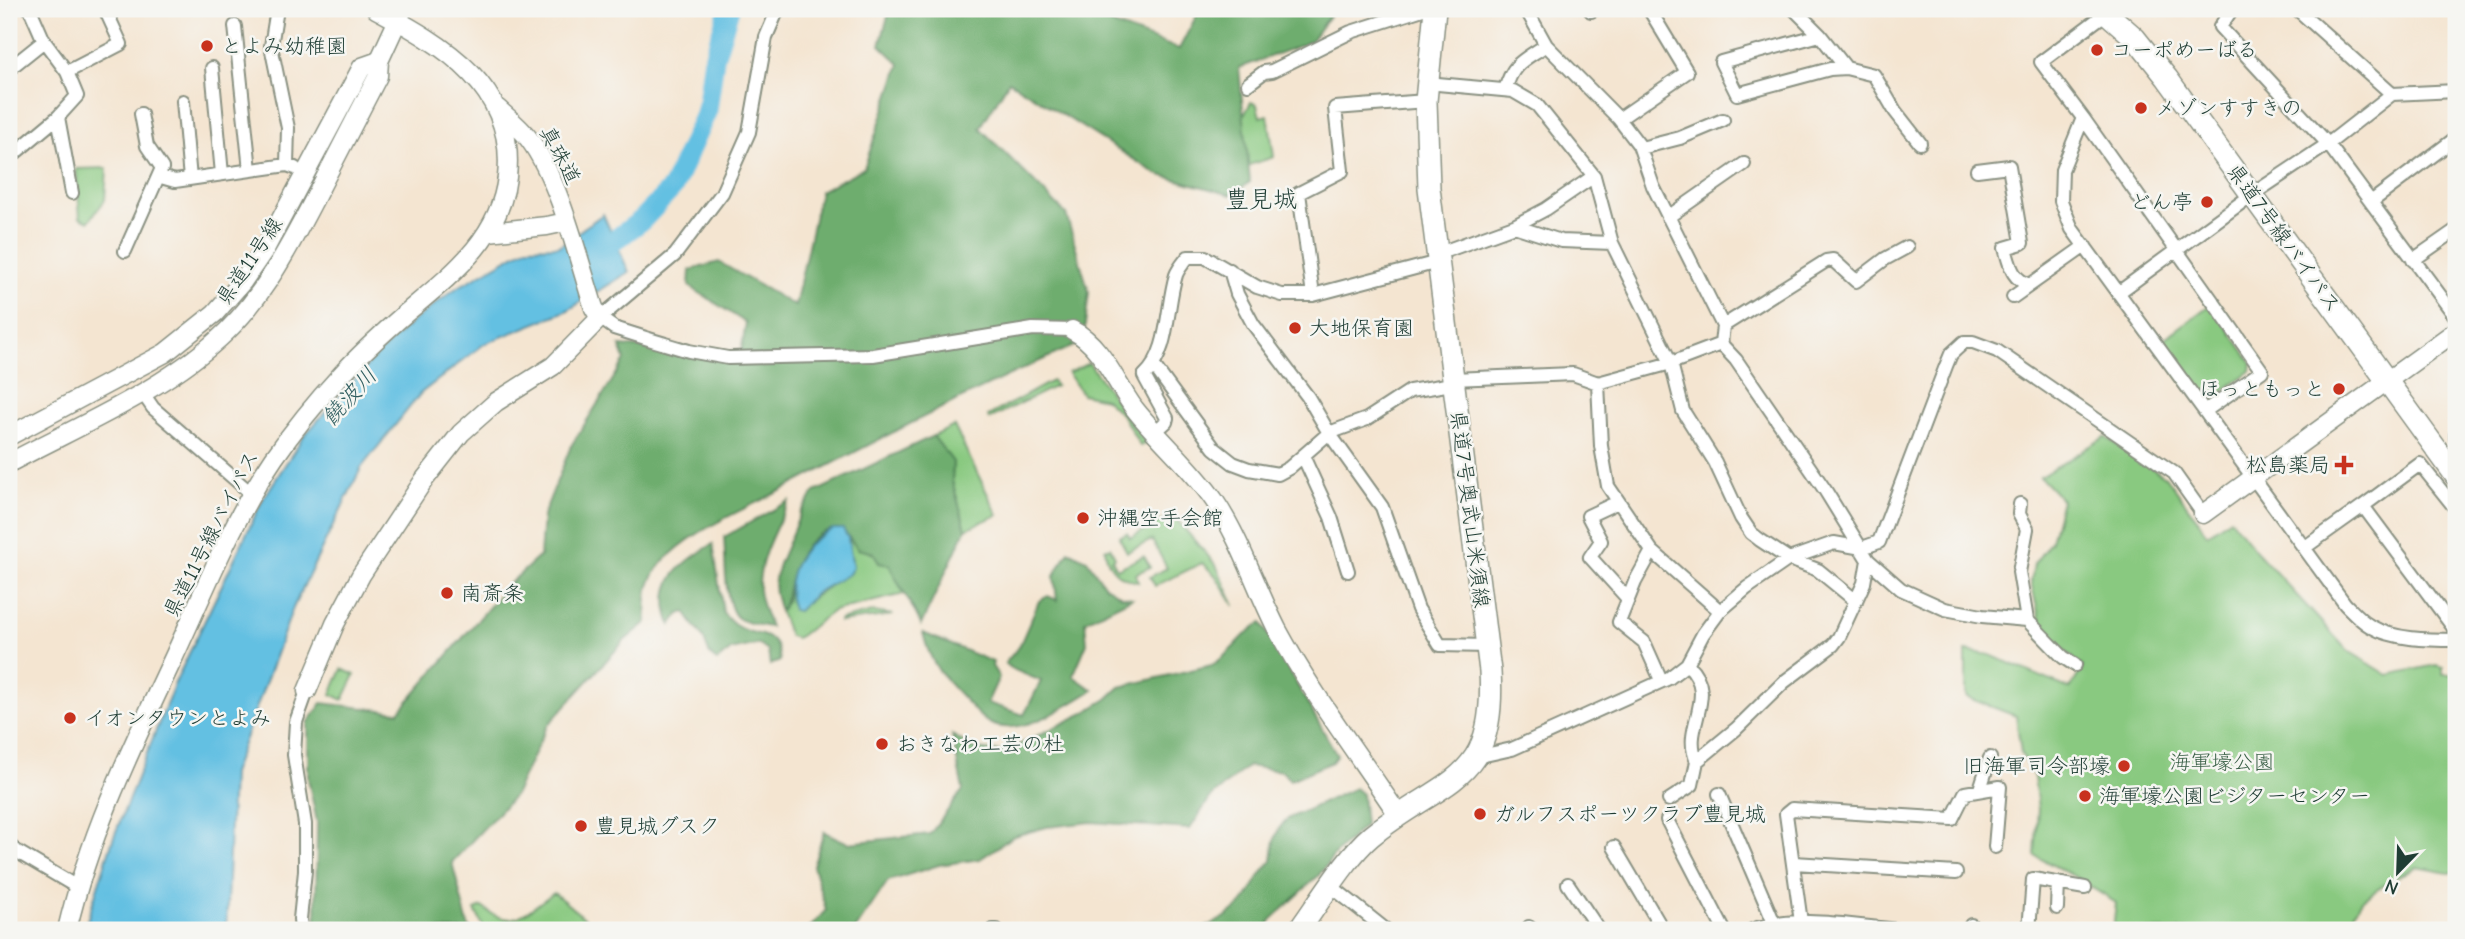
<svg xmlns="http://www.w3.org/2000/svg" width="2465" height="939" font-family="'Comic Neue','Klee One',sans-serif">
  <rect width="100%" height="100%" fill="#f6f6f2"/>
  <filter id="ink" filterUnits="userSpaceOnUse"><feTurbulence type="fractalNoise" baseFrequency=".0143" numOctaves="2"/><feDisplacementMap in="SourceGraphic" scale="14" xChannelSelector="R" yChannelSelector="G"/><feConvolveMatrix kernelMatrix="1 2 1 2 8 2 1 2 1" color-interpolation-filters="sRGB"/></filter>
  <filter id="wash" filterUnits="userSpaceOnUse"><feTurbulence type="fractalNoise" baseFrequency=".00686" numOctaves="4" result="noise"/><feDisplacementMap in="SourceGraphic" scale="28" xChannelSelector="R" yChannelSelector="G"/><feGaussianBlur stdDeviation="1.57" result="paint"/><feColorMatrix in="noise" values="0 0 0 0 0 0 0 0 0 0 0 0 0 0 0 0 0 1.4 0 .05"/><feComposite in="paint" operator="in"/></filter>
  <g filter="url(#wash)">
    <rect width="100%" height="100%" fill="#f4e5d1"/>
    <!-- green -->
    <path fill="#89c980" stroke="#54835a" stroke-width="2" d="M1251,102L1257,105L1260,117L1268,115L1274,157L1246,166L1243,117Z
      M107,168L105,200L89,221L80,217L76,169Z
      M2211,304L2252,363L2251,371L2210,400H2202L2159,343Z
      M1089,363L1146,443L1140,446L1123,416L1105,399L1082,394L1068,373Z
      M1052,381L1056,386L989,419L988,416Z
      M954,426L998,515L966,529L952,481L953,462L933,436Z
      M2105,437L2167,478L2208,534L2230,518L2256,551L2347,650L2388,675L2436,665L2443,667V674H2456V872L2449,873L2417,867L2393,879L2362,900L2344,930H2113L2116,903L2072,875L2035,856L2038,809L2034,777L2021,753L2016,716L1966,697V651L1990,655L2070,689L2083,667L2052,639L2040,620L2031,583L2034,564L2051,541L2062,500L2040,477Z
      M1169,517L1175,518L1216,565L1235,606L1215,575L1202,563L1155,586L1150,577L1167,568L1152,540L1127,552L1119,537L1127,533L1130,538Z
      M848,538C861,553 874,550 887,563C894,570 899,585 904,594L833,611L800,636L796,638L789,636L780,612L786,603L789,583L790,601L798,611C814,593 836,584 853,567Z
      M1110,547L1115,557L1112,560L1117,569L1144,556L1150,567L1135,574L1138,582C1119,578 1108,570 1105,549Z
      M873,612L893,615L839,622V620Z
      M342,669L355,675L343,700L331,694Z
      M554,893L599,930H485L475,910L482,907C514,933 526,910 554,893Z"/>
    <!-- forest -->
    <path fill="#6ead6e" stroke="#467551" stroke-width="2" d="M890,9H1071L1179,49L1200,9H1334L1310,42L1239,68L1250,182L1231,195L1157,174L1009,81L980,128L1066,214L1089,292L1083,342C983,385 887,435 790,486C752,506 702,525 670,555C647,576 645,593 647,622L624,641L547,726L514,796L452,862L468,925L472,930H316L317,822L308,779V723L322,703L399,712L509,584L540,556L543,516L571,446L625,360L620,346L668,350L739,365L746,323L689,286L690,270L719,262L795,306L820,191L864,168L900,64L880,45Z
      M933,436L953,462L952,481L966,529L921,625C913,604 898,587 890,565L879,563L874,553L858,549L842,529C813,527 796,555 790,580C786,592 788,601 780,612L775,594L774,582L779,564L801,512L815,492Z
      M789,501C776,529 758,558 759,590C760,602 766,615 770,627C760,625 746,624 738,618C723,606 726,556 724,537Z
      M713,544L723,612C744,646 777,620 780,661L770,665L768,651L758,644L731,650L717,661C706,654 708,646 702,636C697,626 691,625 686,612L679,614L671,625C655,583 679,564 713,544Z
      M1069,551L1087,560L1105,586L1122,596L1132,598L1085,621L1087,643L1073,676L1093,690C1067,706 1019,739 989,723C979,718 970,705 962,697C941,675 930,663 923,633L993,662L992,666L999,677L987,703L1024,715L1041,681L1012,669L1005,663L1019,647L1039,601L1048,596L1057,600L1054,576Z
      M1262,623L1337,755L1332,762L1290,780L1282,771L1248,766L1210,798L1190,829L1091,822L1047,827L1014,836L980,859L939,865L888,881L855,930H808L826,910L813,866L824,832L848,843L930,834L963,790L952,735L975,749L1004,752L1082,714L1107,699L1120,687L1212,665C1232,654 1242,632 1262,623Z
      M1355,788L1362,794L1365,825L1336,853L1318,876L1271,920L1266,930H1199C1215,923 1235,914 1246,899C1255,886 1260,871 1272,861C1274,842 1274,830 1289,818Z"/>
    <!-- water -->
    <path fill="#64c0e2" stroke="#427e8b" stroke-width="2" d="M603,214L629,272L568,310L484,344L421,393L361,468L293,608L232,774L226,930H84L113,839L174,685L263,499L303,437L372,360L413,321L455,289L528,247L559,246Z
      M833,529H843L848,538L853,567L849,574L817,592L798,611L793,610C781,575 801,543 833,529Z"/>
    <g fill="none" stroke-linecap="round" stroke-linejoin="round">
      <!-- river -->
      <path stroke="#64c0e2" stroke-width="21" d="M591,258L642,220L673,187L707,110L714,58L729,9"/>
    </g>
  </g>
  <g filter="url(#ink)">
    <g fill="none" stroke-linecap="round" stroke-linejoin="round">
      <!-- street casing -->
      <g stroke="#8a9182" stroke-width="16">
        <path id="street" d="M30,9L44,41L67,72L121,44L105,9
          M277,9L271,46L288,128L287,165
          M778,9L766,37L749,132L722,193L675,255L600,318L614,328L655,341L689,351L728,358L873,355L1033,329L1072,330
          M1526,9L1546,45
          M1794,9L1820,35L1846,68L1874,75L1895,111L1920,143
          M2232,9L2220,27L2328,144L2456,317
          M2297,9L2392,94
          M1591,11L1594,9
          M2109,11L2041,62L2083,118L2062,170L2061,201L2072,229L2345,604C2353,612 2361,621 2370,626C2394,640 2429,640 2456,640
          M235,26L250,170
          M1820,35L1721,62L1737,94L1830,69L1846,68
          M212,68L222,174
          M9,69L44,41
          M1427,83L1513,91L1537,105L1594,176L1612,243L1671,363L1683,411L1715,462L1741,518L1751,533L1760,540L1789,559L1818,570L1856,601
          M1248,84L1264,72L1272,71L1351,32L1423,9
          M1505,90C1513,62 1523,61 1546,45L1619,119L1639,145L1653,186L1723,326L1721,344L1736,360L1825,490L1868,560L1901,589L1945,609L1982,616L2027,620L2063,657L2075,665
          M183,101L190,179
          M58,117L72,193
          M2083,118L2262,371L2205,411
          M1619,119L1687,72L1649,9
          M1641,148L1680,138L1723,120
          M9,158L58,117L77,96L67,72
          M1977,170L2009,166L2022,243L2005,248C2010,265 2012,280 2030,285
          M161,177L175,181L287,165L295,168
          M2371,202L2456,138
          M1668,217L1744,164
          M1514,226L1561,241L1612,243
          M125,251L162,168L147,146L141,114
          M1437,251L1448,250L1514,226L1546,209L1594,176
          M2413,260L2456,230
          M1230,270L1237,294L1253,324L1308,397L1329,433L1382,507L1418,609L1440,645L1487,646
          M2118,293L2253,194L2328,144L2392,94L2456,91
          M1313,295L1299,193L1342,171L1335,108L1426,101
          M2013,297L2085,246
          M1723,326L1826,261L1833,260L1856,281L1885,259L1907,247
          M1154,366L1214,448L1233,463L1249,469L1278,474L1289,468L1329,433L1367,419L1410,391L1446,385L1453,379L1573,374L1598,383L1671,363L1721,344
          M1598,383L1601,446L1608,486L1652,551L1720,611
          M142,392L153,408L253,495
          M1155,432L1166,422L1167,418L1144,376C1170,352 1166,307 1176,275C1178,269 1184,262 1188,257H1205L1257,287L1282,295H1313L1438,262
          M2456,435V439
          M1303,456L1331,517L1348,571
          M1618,502L1588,516L1601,541L1590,557L1628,599
          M2020,504L2019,514L2027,529L2019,572L2027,620
          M2363,506L2420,464L2456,509
          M2304,548L2363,506L2456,631
          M1652,551L1635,582L1619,622L1644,642L1661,680
          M1687,664C1721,696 1680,727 1697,761
          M1476,757L1512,749L1669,678L1687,664L1703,634L1720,611L1747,588L1789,559L1834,543L1862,548L1879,542L1946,366L1951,354L1964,342H1973L1997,351L2174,473L2203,514
          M1980,789L1990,758
          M1719,794L1774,923
          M1669,800L1692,785L1697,761L1736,729L1784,682L1833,645L1839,637L1864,583L1868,560
          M1667,820L1724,930
          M9,845L16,851L77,887
          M1614,847L1663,930
          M1794,863L1956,873
          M1568,884L1599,930
          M1331,886L1386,930
          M2057,908L2058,883
          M1801,922L1786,814L1792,809L1952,819L1965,793L2000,787L1995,847
          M1971,925V930
          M1529,927L1531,930
          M301,930L300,919L305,871V824L294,755L296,722L307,691
          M993,930H997
          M1752,930C1794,914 1853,926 1898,930
          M2029,930L2033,879L2085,888"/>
      </g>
      <!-- secondary casing -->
      <g stroke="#8a9182" stroke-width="21">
        <path id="secondary" d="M488,232L547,226L566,222
          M1072,330C1102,345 1115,382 1134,408C1159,440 1191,467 1214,500C1241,540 1255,586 1277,629C1312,694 1358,754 1399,816
          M9,436L165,353L215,313L243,281L265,249L362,67L379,61
          M9,463C80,425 169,388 227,331C266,293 292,242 317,194C337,155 358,115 378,76L379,61L403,9
          M2203,514L2456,331
          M307,691L335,624L361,575L424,480L461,433L496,402L553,366L600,318L594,308C578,258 559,179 529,139C520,127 508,118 497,108
          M67,930C90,833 131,749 173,659C204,592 232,520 274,458C294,429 317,401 341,375C361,353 383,333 406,313C450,276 500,239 507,177C517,88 444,45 376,9"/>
      </g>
      <!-- primary casing -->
      <g stroke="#8a9182" stroke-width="24">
        <path id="primary" d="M2102,9L2135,38L2167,78L2456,476
          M1299,930C1318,904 1347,856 1371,836C1443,777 1497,785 1490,671L1429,188L1426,101L1435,9"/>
      </g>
      <!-- street -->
      <use href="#street" stroke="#fff" stroke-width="12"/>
      <!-- secondary -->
      <use href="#secondary" stroke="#fff" stroke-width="18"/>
      <!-- primary -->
      <use href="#primary" stroke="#fff" stroke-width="21"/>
    </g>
  </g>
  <!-- markers -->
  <g fill="#c8321e" stroke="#f6f6f2" stroke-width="2.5">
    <circle cx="207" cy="46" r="7"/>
    <circle cx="2097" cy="50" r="7"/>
    <circle cx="2141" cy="108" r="7"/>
    <circle cx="2207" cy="202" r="7"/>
    <circle cx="1295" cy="328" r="7"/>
    <circle cx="2339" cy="389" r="7"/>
    <path d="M2340.5 454.5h7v7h7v7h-7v7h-7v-7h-7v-7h7z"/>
    <circle cx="1083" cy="518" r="7"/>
    <circle cx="447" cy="593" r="7"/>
    <circle cx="70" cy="718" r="7"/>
    <circle cx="882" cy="744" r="7"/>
    <circle cx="2124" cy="766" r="7"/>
    <circle cx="2085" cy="796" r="7"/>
    <circle cx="1480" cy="814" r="7"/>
    <circle cx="581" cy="826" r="7"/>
  </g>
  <g text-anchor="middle" stroke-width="5" stroke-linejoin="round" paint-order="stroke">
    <!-- poi labels -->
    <g font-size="21" fill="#1f3d34" stroke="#f6f6f2" text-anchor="start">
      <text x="221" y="53">とよみ幼稚園</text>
      <text x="2111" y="57">コーポめーばる</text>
      <text x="2155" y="115">メゾンすすきの</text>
      <text x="2193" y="209" text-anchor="end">どん亭</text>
      <text x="1309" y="335">大地保育園</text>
      <text x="2325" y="396" text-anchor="end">ほっともっと</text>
      <text x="2330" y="472" text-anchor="end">松島薬局</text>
      <text x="1097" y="525">沖縄空手会館</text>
      <text x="461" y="600">南斎条</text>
      <text x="84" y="725">イオンタウンとよみ</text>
      <text x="896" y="751">おきなわ工芸の杜</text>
      <text x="2110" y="773" text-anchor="end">旧海軍司令部壕</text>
      <text x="2099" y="803">海軍壕公園ビジターセンター</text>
      <text x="1494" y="821">ガルフスポーツクラブ豊見城</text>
      <text x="595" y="833">豊見城グスク</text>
    </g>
    <!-- street labels -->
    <g font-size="21" fill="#1f3d34" stroke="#f6f6f2">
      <text transform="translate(560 155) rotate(62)" y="7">真珠道</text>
      <text transform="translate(2284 238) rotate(54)" y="7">県道7号線バイパス</text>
      <text transform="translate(249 261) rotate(-56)" y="7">県道11号線</text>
      <text transform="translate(1470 509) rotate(83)" y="7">県道7号奥武山米須線</text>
      <text transform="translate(211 534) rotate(-63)" y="7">県道11号線バイパス</text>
    </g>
    <!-- park labels -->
    <g font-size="21" fill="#3a6047" stroke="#f6f6f2">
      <text x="2222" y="769">海軍壕公園</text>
    </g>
    <!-- water labels -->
    <g font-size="23" font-style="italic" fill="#305e60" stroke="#f6f6f2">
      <text transform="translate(349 396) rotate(-48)" y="8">饒波川</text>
    </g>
    <!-- quarter labels -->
    <g font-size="24" fill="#1f3d34" stroke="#f6f6f2">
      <text x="1261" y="207">豊見城</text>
    </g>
  </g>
  <!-- margin -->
  <rect width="2465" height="939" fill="none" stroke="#f6f6f2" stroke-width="35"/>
  <!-- north arrow -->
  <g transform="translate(2398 872) rotate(203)" stroke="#f6f6f2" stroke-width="5" paint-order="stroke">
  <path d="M0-5L12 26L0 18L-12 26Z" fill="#1f3d34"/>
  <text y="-10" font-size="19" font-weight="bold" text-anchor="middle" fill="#1f3d34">N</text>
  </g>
</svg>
